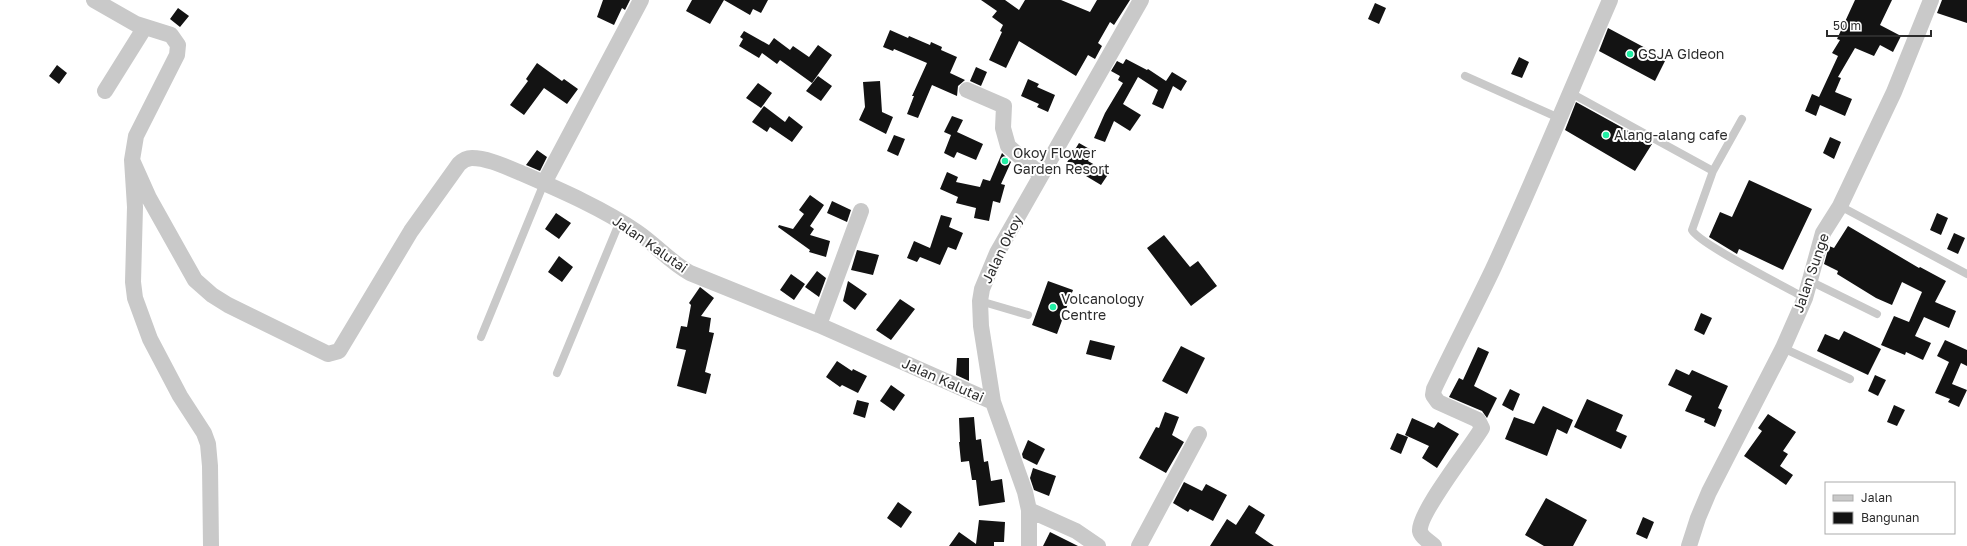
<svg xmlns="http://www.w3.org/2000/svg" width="1967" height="546" font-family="'Golos Text',sans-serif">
  <rect width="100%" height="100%" fill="#fff"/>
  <!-- building -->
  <path fill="#131313" d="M603,0H630L625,10L622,8L614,25L597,17Z
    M692,0H768L761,13L753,9L750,15L724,0L710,24L686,11Z
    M981,0H1005L1019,10L1025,0H1061L1090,12L1097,0H1130L1114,25L1110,22L1098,43L1102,46L1095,59L1088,55L1076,76L1019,41L1006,68L989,60L1002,32L1000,31L1003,25L992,17L997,11Z
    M1855,0H1892L1880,25L1901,36L1893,52L1880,45L1874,56L1855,48L1838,77L1841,78L1835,92L1852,99L1845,116L1820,105L1816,116L1805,111L1812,94L1819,97L1838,56L1832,53L1840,40L1837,39Z
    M1942,0H1967V23L1937,13Z
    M1375,3L1386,8L1379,24L1368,19Z
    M178,8L189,16L180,27L170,19Z
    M1608,28L1666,59L1655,81L1599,51Z
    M890,30L908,38L909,36L930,45L931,42L942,47L941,50L957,57L950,73L965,80L958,86L957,96L932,85L918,118L907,114L914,96H912L927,63L894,49L893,51L883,47Z
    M744,31L769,45L774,38L790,50L793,46L809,57L818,45L832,55L812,83L780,60L777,64L762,53L759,58L739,46L743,39L740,37Z
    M1519,57L1529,62L1522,78L1511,74Z
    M1126,59L1147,70L1148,69L1166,81L1172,72L1187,81L1181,91L1173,86L1163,109L1152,104L1158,90L1138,77L1123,104L1141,115L1130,131L1114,121L1105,142L1094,138L1105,113L1123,83L1118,80L1120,76L1111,71L1117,61L1123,64Z
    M537,63L562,81L564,79L578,89L567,104L544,88L524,115L510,105L528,81L526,79Z
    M57,65L67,73L59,84L49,76Z
    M976,67L987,72L981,86L970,81Z
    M818,76L832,86L821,101L806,91Z
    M1028,79L1039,84L1037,87L1055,95L1048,112L1037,107L1039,104L1021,96Z
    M880,81L882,112L893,117L886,134L859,120L865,107L863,82Z
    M758,83L772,93L761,108L746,98Z
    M1576,102L1652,144L1635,171L1565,130Z
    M764,106L785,122L789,116L803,127L792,142L770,127L767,132L752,122Z
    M952,116L963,120L957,132L983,144L976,160L957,152L954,158L944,153L951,135L944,132Z
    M894,135L905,139L898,156L887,151Z
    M1830,137L1841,142L1834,159L1823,153Z
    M1079,143L1093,151L1088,161L1109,173L1101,185L1066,164Z
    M537,150L547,157L540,171L526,165Z
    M1002,153L1011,162L1001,184L1005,185L1000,203L993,201L989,221L974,218L976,208L956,203L958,197L940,189L947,172L958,177L956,182L980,187L983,179L990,181Z
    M1749,180L1812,209L1783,270L1739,249L1737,254L1709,237L1720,212L1732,217Z
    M810,195L824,205L810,226L814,229L810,235L830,241L826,257L809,252L810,250L778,227L779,225L793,229L804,214L799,210Z
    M832,201L851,210L847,222L827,213Z
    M556,213L571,223L559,239L545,229Z
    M1937,213L1948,218L1941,235L1930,230Z
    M941,215L952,218L949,227L963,233L956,250L948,247L940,265L920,257L917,262L907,258L914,241L930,248Z
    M1848,226L1919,268L1920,267L1946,281L1935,302L1956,311L1949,328L1924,317L1915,336L1931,343L1923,360L1906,352L1905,355L1881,345L1894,316L1909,322L1922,292L1902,282L1892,305L1876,298L1837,274L1838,271L1824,264L1829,246L1834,248Z
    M1954,233L1965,238L1958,254L1947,249Z
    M1164,235L1190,267L1198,261L1217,286L1191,306L1147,248Z
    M857,250L879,255L873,275L851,270Z
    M559,256L573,267L562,282L548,272Z
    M817,271L826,278L819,297L805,287Z
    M791,274L805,284L794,300L780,290Z
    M848,281L867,294L855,310L843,301Z
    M1048,281L1073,290L1057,334L1032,325Z
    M700,287L714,298L701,316L711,318L709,332L714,333L705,372L711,374L706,394L677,386L686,350L676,348L681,326L687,327L691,305L689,303Z
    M900,299L915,309L891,340L876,330Z
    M1701,313L1712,318L1704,335L1694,330Z
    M1844,331L1881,349L1868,375L1817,351L1825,334L1839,340Z
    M1090,340L1115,346L1111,360L1086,354Z
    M1945,340L1967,350V366L1961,363L1952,384L1967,390L1959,407L1948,402L1950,399L1935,393L1949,362L1937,356Z
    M1181,346L1205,358L1187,394L1162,381Z
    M1478,347L1489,352L1474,386L1497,398L1487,418L1482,411L1449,397L1459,378L1463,380Z
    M957,358H969V381L956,375Z
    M837,361L852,371L853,369L867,376L858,393L842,385L840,387L826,377Z
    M1676,369L1689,375L1692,370L1728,386L1718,408L1722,410L1715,427L1704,422L1705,419L1685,411L1692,396L1668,385Z
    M1875,375L1886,380L1878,396L1868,391Z
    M891,385L905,395L894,411L880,401Z
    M1510,389L1520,394L1513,411L1502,405Z
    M1587,399L1623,415L1616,431L1627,436L1621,449L1574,427Z
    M857,400L869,403L865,418L853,414Z
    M1894,405L1905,410L1897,426L1887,422Z
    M1543,406L1573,420L1567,434L1557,429L1547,456L1505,439L1514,417L1534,424Z
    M1165,412L1179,417L1172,435L1184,442L1166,473L1139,458L1156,427L1159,428Z
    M1768,414L1796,432L1783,451L1788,454L1780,466L1793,475L1786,485L1744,456L1762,431L1758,428Z
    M974,417L976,440L981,439L984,462L988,461L991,481L1002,479L1005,502L979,506L976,480H972L969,461L961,462L959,442H960L959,418Z
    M1412,418L1434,428L1438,422L1459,434L1437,468L1422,458L1429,446L1405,435Z
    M1397,433L1408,437L1401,454L1390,449Z
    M1028,440L1045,449L1037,465L1023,458L1022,454Z
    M1033,468L1056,476L1049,496L1034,490L1030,478Z
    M1184,482L1202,491L1206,484L1227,495L1213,521L1190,509L1188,512L1173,503Z
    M1546,498L1587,520L1573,546H1544L1525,535Z
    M898,502L912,512L901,528L887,518Z
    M1249,505L1265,515L1255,533L1274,546H1210L1227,519L1236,525Z
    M1643,517L1654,522L1647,539L1636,534Z
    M979,520L1005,522L1004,542H994V546H949L959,532L976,544Z
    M1050,532L1078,546H1043Z"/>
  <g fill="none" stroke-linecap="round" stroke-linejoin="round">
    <!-- lane -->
    <path stroke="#c9c9c9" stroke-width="8" d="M1465,76L1559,118
      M1569,92L1713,171
      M1742,119L1713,171L1692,230C1699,244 1786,287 1805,298
      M1840,206L1967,274
      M1810,281L1877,314
      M980,301L1028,315
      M481,337L544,183
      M1783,348L1850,379
      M557,373L620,221"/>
    <!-- street -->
    <path stroke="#c9c9c9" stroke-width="16" d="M94,0L136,24L171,35L178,45L177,55L136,136L132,160L135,207L133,282L135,298L150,339L180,396L204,433L208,444L210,466L211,546
      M967,90L1004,106L1003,128L1008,146L1041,175
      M105,91L145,27
      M132,160L149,198L195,280L212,295L228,305L328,354L339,351L411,231L459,164C462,161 466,158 472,158C488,158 506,167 521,173C560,190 602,208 637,232C656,245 670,262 690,273L819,325L993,402
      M544,183L641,0
      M819,325L861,211
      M1029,510L1076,531L1098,546
      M1029,546V510L1025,492L993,402L981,326L980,301L982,289L997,253L1141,0
      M1139,546L1199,434
      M1434,546C1430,542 1421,537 1420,531C1418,513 1471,447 1482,428L1478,420L1438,402L1433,395L1434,389C1453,349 1474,309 1493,269C1534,180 1571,90 1610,0
      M1689,546L1698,518L1709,492L1783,348L1805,298L1823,233L1840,206L1894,92L1931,0"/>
  </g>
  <!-- markers -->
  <g fill="#22efa5" stroke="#fff" stroke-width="1.5">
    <circle cx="1630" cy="54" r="4"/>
    <circle cx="1606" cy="135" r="4"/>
    <circle cx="1005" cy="161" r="4"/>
    <circle cx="1053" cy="307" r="4"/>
  </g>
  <g text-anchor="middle" stroke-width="4" stroke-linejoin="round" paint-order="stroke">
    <!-- poi labels -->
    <g font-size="14" fill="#2c2c2c" stroke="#fff" text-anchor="start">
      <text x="1638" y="59">GSJA Gideon</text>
      <text x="1614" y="140">Alang-alang cafe</text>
      <text x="1013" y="158">Okoy Flower<tspan x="1013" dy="16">Garden Resort</tspan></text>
      <text x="1061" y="304">Volcanology<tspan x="1061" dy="16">Centre</tspan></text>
    </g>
    <!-- street labels -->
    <g font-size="14" fill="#2c2c2c" stroke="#fff">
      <text transform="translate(650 244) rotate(35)" y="5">Jalan Kalutai</text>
      <text transform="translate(1002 249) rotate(-64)" y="5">Jalan Okoy</text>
      <text transform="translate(1811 273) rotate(-71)" y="5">Jalan Sunge</text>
      <text transform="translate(943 380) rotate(24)" y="5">Jalan Kalutai</text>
    </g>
  </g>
  <!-- legend -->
  <rect x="1825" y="482" width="130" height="52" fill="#ffffff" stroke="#ababab"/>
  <rect x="1833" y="495" width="20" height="6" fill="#c9c9c9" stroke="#ababab"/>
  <text x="1861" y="502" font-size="12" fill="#2c2c2c">Jalan</text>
  <rect x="1833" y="512" width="20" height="12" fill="#131313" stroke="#ababab"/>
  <text x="1861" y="522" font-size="12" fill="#2c2c2c">Bangunan</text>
  <!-- scale -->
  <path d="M1827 30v6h104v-6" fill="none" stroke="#2c2c2c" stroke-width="2"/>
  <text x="1833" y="30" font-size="12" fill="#2c2c2c" stroke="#ffffff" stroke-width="3" paint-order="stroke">50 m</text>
</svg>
